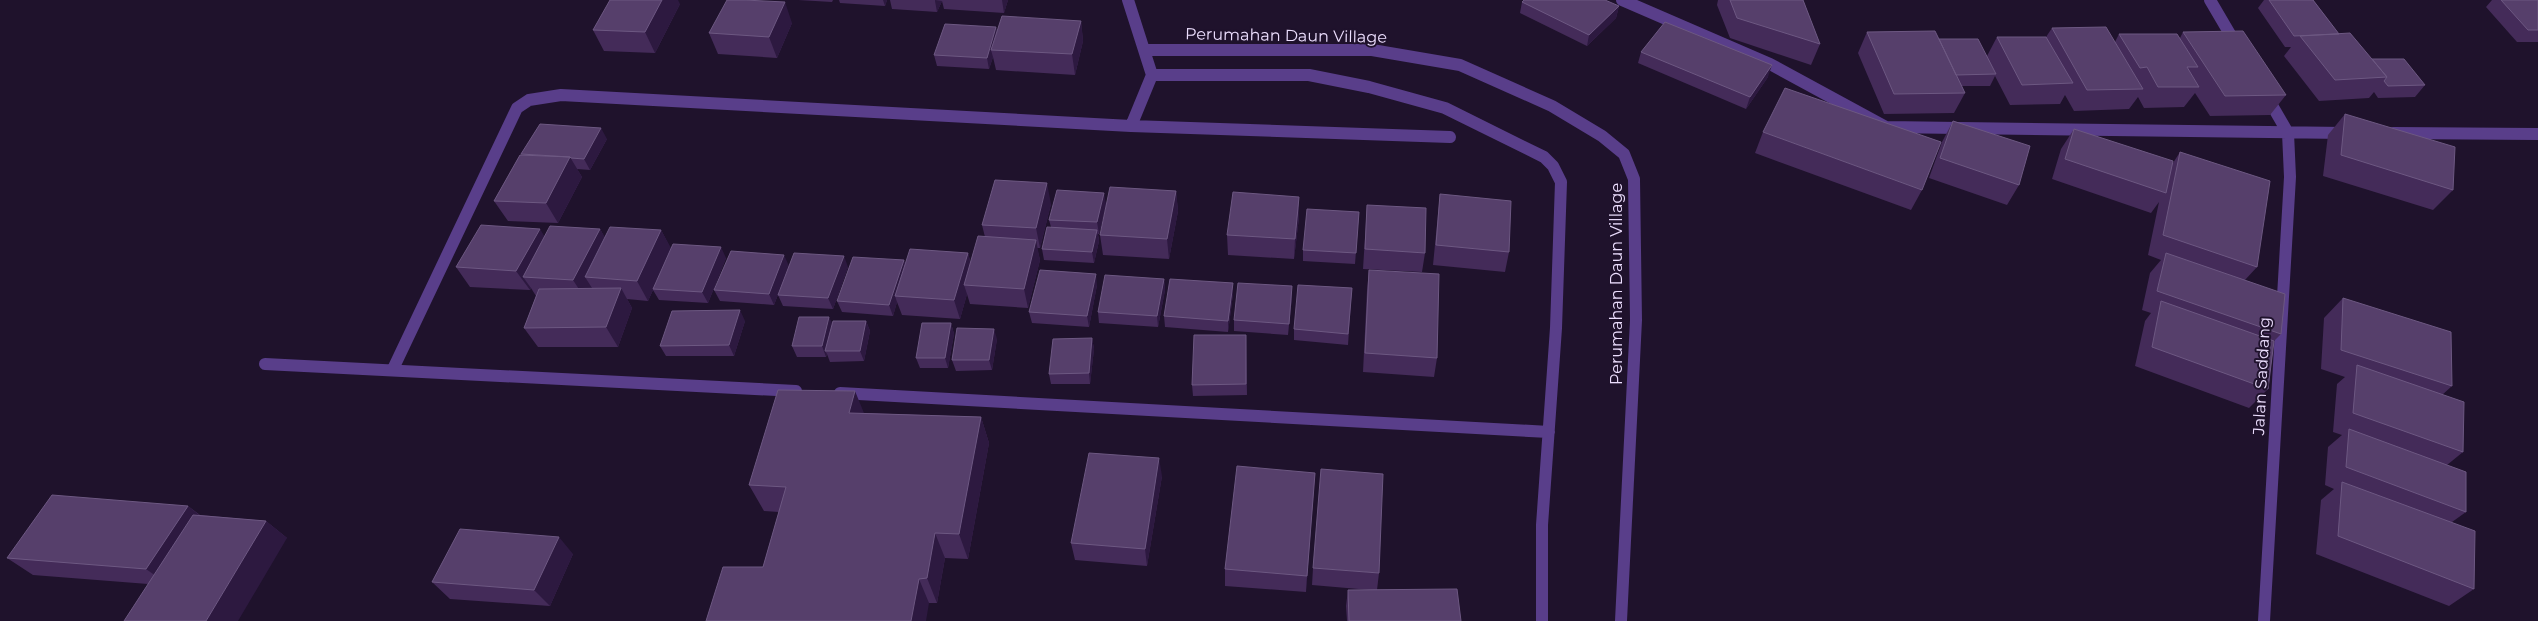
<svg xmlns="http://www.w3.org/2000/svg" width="2538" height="621" font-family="Montserrat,sans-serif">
  <rect width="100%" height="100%" fill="#1f122c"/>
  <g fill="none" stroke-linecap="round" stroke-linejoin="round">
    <!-- minor -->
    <path stroke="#593e8a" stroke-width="12" d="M1128,0L1152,75
      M1622,0L1770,64L1886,127L2345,133
      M2210,0L2237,46
      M1144,50H1372L1460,65L1552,106L1602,136L1624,154L1634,179L1636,320L1621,621
      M1152,75H1309L1369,87L1445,108L1544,157L1553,166L1561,182L1556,328L1542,525V621
      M1131,126L1152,75
      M2393,133L2538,134
      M265,364L796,391
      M393,369L517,108L529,100L561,95L1131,126L1450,137
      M840,393L1549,432
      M2264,621L2290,177L2288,133L2266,95"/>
  </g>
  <!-- wall -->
  <path fill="#442b59" d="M798,0H833L832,2Z
    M839,0H887L885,6L840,3Z
    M890,0H1008L1004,13L944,9L942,1L937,12L892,9Z
    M1718,0H1803L1820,44L1811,65L1730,38L1717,5Z
    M2264,0H2313L2339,34L2372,59L2425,85L2415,97L2378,98L2374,92L2369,98L2319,101L2284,56L2291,47H2285L2258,8Z
    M2492,0H2538V42H2517L2486,7Z
    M1522,2L1619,6L1616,18L1587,46L1520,13Z
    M680,4L655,53L604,51L593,30Z
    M1081,21L1083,41L1075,75L996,70L993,57L989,69L937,66L934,55L996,27L997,32Z
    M792,23L777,58L718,54L709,33Z
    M2052,28L2115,42L2119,34L2180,38L2183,32L2286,95L2270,115L2210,116L2195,93L2184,107L2144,108L2138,97L2129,109L2074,111L2065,95L2060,104L2010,105L1995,76L1990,86H1962L1965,93L1954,113L1884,114L1858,53L1867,32L1939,39L1987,56L1997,37H2046Z
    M1641,52L1768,77L1746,109L1638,63Z
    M2345,114L2453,190L2433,210L2323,176L2328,135Z
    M1953,121L2019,185L2007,205L1929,178L1942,142Z
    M2074,129L2173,163L2180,152L2257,267L2245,280L2281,334L2274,341L2268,389L2249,408L2135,366L2145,321L2151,313L2142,310L2150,273L2161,260L2148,255L2159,202L2151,213L2052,179L2061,149Z
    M1763,132L1922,190L1911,210L1755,153Z
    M607,139L590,170L577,169L582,177L558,223L508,221L494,201L520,155Z
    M1176,191L1178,211L1169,259L1103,255L1100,235Z
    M1440,194L1509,252L1505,272L1433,265L1438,214Z
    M1299,197V217L1294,259L1228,255L1227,235Z
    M1051,204L1040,248H1037L1040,260L1028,308L970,304L967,294L960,319L902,315L897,302L893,316L842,312L837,301L904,260L905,264L968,253L971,264L985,237L982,225Z
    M1106,204L1099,234H1098L1099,241L1094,263L1044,260L1042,249L1051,227L1049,220Z
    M1367,205L1425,253L1422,272L1363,269Z
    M1359,212L1355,264L1303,261V250Z
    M600,229L605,238L661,230L671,249L726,258L708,303L659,300L653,290L648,301L627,299L632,308L618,347H538L524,328L536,296L531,288L530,290L470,287L456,267L544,237Z
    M789,266L774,305L720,301L714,290Z
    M848,267L833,309L783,306L778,295Z
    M1369,270L1437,358L1434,377L1363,372L1367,290Z
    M1164,279L1165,290L1158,327L1099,323L1098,312Z
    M1097,285L1089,327L1032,323L1029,312Z
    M1352,288L1348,345L1294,340V329Z
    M1233,294L1228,332L1165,327L1164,316Z
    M1292,297L1288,335L1234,331V320Z
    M2343,298L2452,386L2442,395L2463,452L2447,465L2466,512L2452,522L2474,589L2449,606L2316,554L2321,500L2334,489L2325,485L2328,447L2342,435L2333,432L2337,384L2345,377L2321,369L2324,318Z
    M745,321L734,356H666L660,346Z
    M866,321L870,331L864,361L830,362L827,354L826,357H797L792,346L832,324Z
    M951,323L954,334L948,368H920L916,358Z
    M1246,335L1247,395L1193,396L1192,385Z
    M1092,338L1094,349L1090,384H1051L1049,374Z
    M997,339L992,370L956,371L952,360Z
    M864,413L981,417L989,443L968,559L945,558L937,603H929L763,567L779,512L764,511L749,485Z
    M1315,473L1306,592L1225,586V569Z
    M1162,476L1147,566L1075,560L1071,543Z
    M188,506L200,515L266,521L287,538L148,584L33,575L7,558Z
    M573,554L550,606L450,599L432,582Z
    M1313,568L1379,573L1377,590L1461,621H1347L1346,606L1348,590H1370L1312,585Z"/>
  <!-- shaded-wall -->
  <path fill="#2d1940" d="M662,0H678L680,4L655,53L645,32Z
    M883,0H887L885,6Z
    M935,0L942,1L937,12L935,1Z
    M1002,0H1008L1004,13Z
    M785,2L792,23L777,58L769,37Z
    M1619,6L1616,18L1587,46L1589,35Z
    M1081,21L1083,41L1075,75L1072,54Z
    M996,27L998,39L991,50L993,57L989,69L987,58Z
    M1772,65L1768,77L1746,109L1750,97Z
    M601,128L607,139L590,170L584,159Z
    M570,157L582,177L558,223L546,203Z
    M1047,183L1051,204L1040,248L1036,228Z
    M1176,191L1178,211L1169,259L1167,239Z
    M1104,193L1106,204L1099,234L1097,222Z
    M1299,197V217L1294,259L1295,239Z
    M540,229L552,249L523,277L531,288L530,290L516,271Z
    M600,229L612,249L585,277L592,288L586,300L573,280Z
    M661,230L672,250L653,289V290L648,301L637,281Z
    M1097,230L1099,241L1094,263L1092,252Z
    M1036,240L1040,260L1028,308L1024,289Z
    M721,247L726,258L708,303L702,292Z
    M968,253L973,273L964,285L967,294L960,319L954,300Z
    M784,255L789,266L774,305L769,294Z
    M844,256L848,267L833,309L828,298Z
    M904,260L907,271L895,296L897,302L893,316L889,305Z
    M1096,274L1097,285L1089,327L1087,316Z
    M1164,279L1165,290L1158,327L1157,316Z
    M1233,283V294L1228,332V321Z
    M1292,286V297L1288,335L1289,324Z
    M621,288L632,308L618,347L606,327Z
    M740,310L745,321L734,356L729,345Z
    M829,317L834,327L825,351L827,354L826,357L822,346Z
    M866,321L870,331L864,361L860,351Z
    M951,323L954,334L948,368L945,358Z
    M994,329L997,339L992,370L989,360Z
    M1092,338L1094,349L1090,384L1089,373Z
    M855,391L866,418L849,413Z
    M981,417L989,443L968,559L959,534Z
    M1159,458L1162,476L1147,566L1145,549Z
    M1315,473L1314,491L1306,592L1307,576Z
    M188,506L209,523L170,586L146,569Z
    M266,521L287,538L238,621H206Z
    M935,533L945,558L937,603L927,578Z
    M559,537L573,554L550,606L534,590Z
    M919,579L929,603L926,621H911Z"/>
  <!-- building -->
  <path fill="#563f6b" stroke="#6d5882" d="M610,0H662L645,32L593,30Z
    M727,0H744L785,2L769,37L709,33Z
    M1524,0H1605L1619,6L1589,35L1522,2Z
    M1730,0H1803L1820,44L1737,18Z
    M2269,0H2313L2339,34L2294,36Z
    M2501,0H2538V30H2528Z
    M1002,16L1081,21L1072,54L991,50Z
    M1665,22L1772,65L1750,97L1641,52Z
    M945,24L996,27L987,58L934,55Z
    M2106,27L2143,89L2087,90L2052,28Z
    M1935,31L1965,93L1894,94L1867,32Z
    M2243,31L2286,95L2225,96L2183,32Z
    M2350,33L2387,77L2335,80L2300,36Z
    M2119,34H2177L2198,67H2187L2199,87H2158L2147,67L2140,68Z
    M1997,37H2046L2073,83L2022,85Z
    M1939,39H1978L1996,74L1956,75Z
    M2372,59H2404L2425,85L2388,86L2384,81L2387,77Z
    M1785,88L1941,142L1922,190L1763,132Z
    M2345,114L2455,147L2453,190L2341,155Z
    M1953,121L2030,146L2019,185L1940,158Z
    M540,124L601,128L584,159L571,158L570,157L521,154Z
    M2074,129L2173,161L2166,193L2065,159Z
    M2180,152L2270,181L2257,267L2163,235Z
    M520,155L570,157L546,203L494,201Z
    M995,180L1047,183L1036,228L982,225Z
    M1110,187L1176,191L1167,239L1100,235Z
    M1057,190L1104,193L1097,222L1049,220Z
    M1233,192L1299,197L1295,239L1227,235Z
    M1440,194L1511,201L1509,252L1436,245Z
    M1367,205L1426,208L1425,253L1365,249Z
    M1307,209L1359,212L1356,253L1303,250Z
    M481,225L540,229L516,271L456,267Z
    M550,226L600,229L573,280L523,277Z
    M610,227L661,230L637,281L585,277Z
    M1047,227L1097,230L1092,252L1042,249Z
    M978,236L1036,240L1024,289L964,285Z
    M673,244L721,247L702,292L653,289Z
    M910,249L968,253L954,300L895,296Z
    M731,251L784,255L769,294L714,290Z
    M794,253L844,256L828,298L778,295Z
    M2166,253L2285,294L2281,334L2157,291Z
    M853,257L904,260L889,305L837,301Z
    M1040,270L1096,274L1087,316L1029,312Z
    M1369,270L1439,274L1437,358L1365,353Z
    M1105,275L1164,279L1157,316L1098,312Z
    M1170,279L1233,283L1228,321L1164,316Z
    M1238,283L1292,286L1289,324L1234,320Z
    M1298,285L1352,288L1348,334L1294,329Z
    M621,288L606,327L524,328L539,289Z
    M2343,298L2451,332L2452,386L2341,350Z
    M2161,301L2274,341L2268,389L2152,347Z
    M740,310L729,345L660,346L672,311Z
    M799,317H829L822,346H792Z
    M833,321H866L860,351H825Z
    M922,323H951L945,358H916Z
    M957,328L994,329L989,360H952Z
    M1194,335H1246V384L1192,385Z
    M1092,338L1089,373L1049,374L1053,339Z
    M2357,365L2464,402L2463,452L2353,413Z
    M778,390L855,391L849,413L981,417L959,534L935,533L927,578L919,579L911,621H706L723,567H763L786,487L749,485Z
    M2349,429L2466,472V512L2346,467Z
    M1089,453L1159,458L1145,549L1071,543Z
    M1237,466L1315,473L1307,576L1225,569Z
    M1321,469L1383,474L1379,573L1313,568Z
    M2342,482L2475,531L2474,589L2338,536Z
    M52,495L188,506L146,569L7,558Z
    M193,515L266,521L206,621H124Z
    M460,529L559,537L534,590L432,582Z
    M1457,589L1461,621H1349L1348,590Z"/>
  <g text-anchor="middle" stroke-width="4" stroke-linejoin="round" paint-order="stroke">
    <!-- street labels -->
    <g font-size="16" fill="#ecdefe" stroke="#1f122c">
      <text transform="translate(1286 35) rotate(1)" y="6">Perumahan Daun Village</text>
      <text transform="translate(1616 284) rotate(-90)" y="6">Perumahan Daun Village</text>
      <text transform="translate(2261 376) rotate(-87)" y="6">Jalan Saddang</text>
    </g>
  </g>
</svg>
